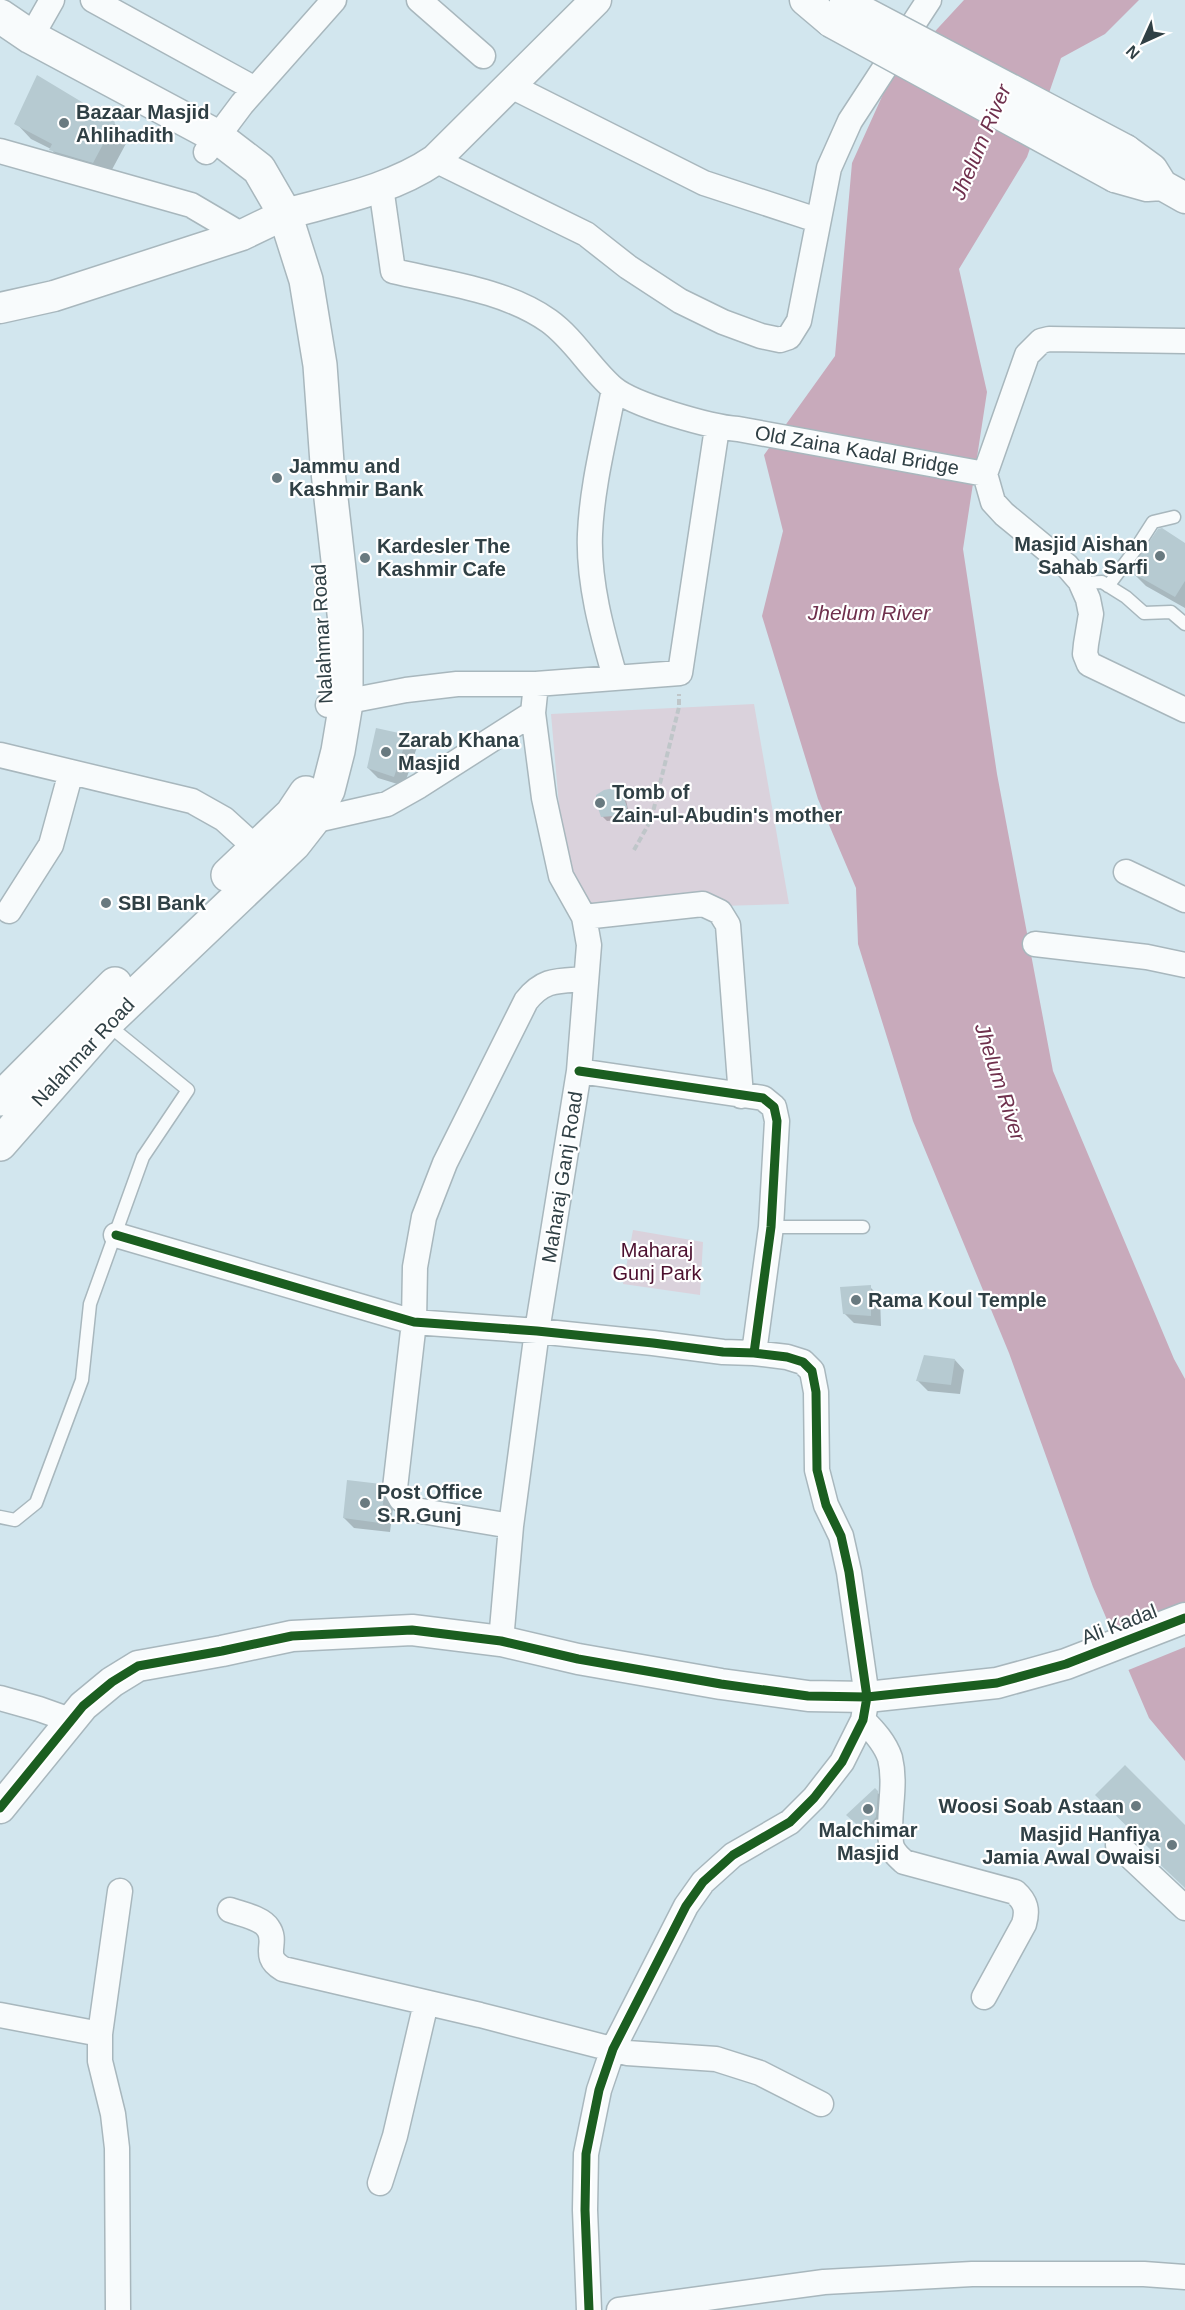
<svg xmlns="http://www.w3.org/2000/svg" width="1185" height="2310" font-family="Helvetica,sans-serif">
  <rect width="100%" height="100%" fill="#d2e6ee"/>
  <!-- green -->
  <path fill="#dad2dc" d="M754,704L789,904L585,910L565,874L551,714Z
    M633,1230L703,1242L700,1295L623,1284Z"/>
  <!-- water -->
  <path fill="#c8aabb" d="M964,0H1139L1105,34L1061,58L1027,157L959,269L987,392L963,549L997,774L1053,1071L1174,1359L1185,1379V1761L1149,1718L1093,1587L1009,1353L913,1121L858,944L856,888L818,799L762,616L783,531L764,455L835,356L852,163L889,81Z"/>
  <!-- pier -->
  <path fill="#d2e6ee" d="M1185,1609V1647L1126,1671L1112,1639Z"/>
  <!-- shadow -->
  <path fill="#0003" d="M16,123H114L129,138L108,177L66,165L51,149L31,139Z
    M1185,545V608L1146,586L1131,571Z
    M407,737L417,747L404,786L378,778L368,768Z
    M621,790L625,795L630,819L607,821L602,816Z
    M870,1287L880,1297L881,1326L854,1323L844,1313Z
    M955,1360L964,1370L960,1394L928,1391L918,1381Z
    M380,1486L391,1496L393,1508L390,1532L354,1528L344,1518Z
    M875,1790L887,1803L886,1827L874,1839L858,1825Z"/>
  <!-- building -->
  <path fill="#b6cad1" d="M37,75L115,122L93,163L49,150L52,144L14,124Z
    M1162,528L1185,543V581L1175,597L1129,571L1158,529Z
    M376,728L408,735L394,777L367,768Z
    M614,788L621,789L627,807L626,815L601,817L596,802V795L604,790Z
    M871,1285V1316L843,1314L840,1287Z
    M924,1355L955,1359L951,1385L916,1381Z
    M347,1480L381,1484L384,1497L380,1523L343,1518Z
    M1125,1765L1185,1825V1888L1149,1854L1152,1851L1095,1795Z
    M875,1788L878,1791L876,1817L864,1831L846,1815Z"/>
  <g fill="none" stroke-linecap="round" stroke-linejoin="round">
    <!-- service casing -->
    <g stroke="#a8b7bd" stroke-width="15">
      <path id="service" d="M1082,583L1102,582L1126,597L1144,613L1171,612L1185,624
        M1108,586L1135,550L1153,522L1174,517
        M771,1227H863
        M0,1517L15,1520L36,1503L82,1380L90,1304L143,1157L188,1090L107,1024"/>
    </g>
    <!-- minor casing -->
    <g stroke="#a8b7bd" stroke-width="27">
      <path id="minor" d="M93,0L255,89
        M419,0L483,56
        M31,37L52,0
        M511,86L704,183L817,220
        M0,151L191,205L242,235
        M206,152L242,104L334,0
        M435,160L586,234L628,267L680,301L723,322L761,336L780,340L789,337L799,321L829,168L850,121L929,0
        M381,187L393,271C445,283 505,290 549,321C574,339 590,368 613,388C633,405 710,427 738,429L985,474
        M1185,341L1049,339L1041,341L1027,355L985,474L993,502L1004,514L1067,566L1080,581L1088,599L1091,614L1086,644L1085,654L1089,664L1185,710
        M614,389C605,437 592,485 590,534C588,582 602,632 615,677
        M328,705L406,690L457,684H536L680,673L717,428
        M0,755L192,801L224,819L267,858
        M312,821L387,804L419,786L533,713
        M1126,872L1185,900
        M9,911L51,845L71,772
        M584,917L703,904L720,912L728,925L741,1096
        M1035,944L1147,957L1185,965
        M116,1235L414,1322L537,1331L653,1343L723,1352L754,1353L771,1227L777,1121L774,1107L763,1098L579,1071
        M511,1526L416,1510L401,1499L395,1488L414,1322L415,1267L424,1217L445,1163L526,1001C544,978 559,981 586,979
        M501,1641L511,1526L537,1331L579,1071L589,945L584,917L561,876L544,798L533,713L536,684
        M0,1698L39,1709L70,1720
        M863,1720C874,1731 885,1743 890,1758C897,1787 887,1815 891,1843C892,1852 898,1856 904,1862L1015,1892C1026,1902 1028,1910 1024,1924L984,1997
        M1118,1845L1185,1908
        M230,1910C241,1914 262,1918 268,1928C279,1943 260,1956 283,1969L480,2015L627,2053L716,2059L760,2073L821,2104
        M0,2015L100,2034
        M380,2183L395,2136L426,2003
        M118,2310L117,2148L113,2114L100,2061V2034L120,1891
        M589,2310L585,2210L586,2154L599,2090L613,2049L686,1906L703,1882L733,1855L790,1822L814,1798L842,1762L863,1720L867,1697L849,1572L841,1536L826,1505L817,1470L816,1392L812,1371L803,1362L787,1357L754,1353
        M619,2310L824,2282L972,2274H1144L1185,2277"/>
    </g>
    <!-- tertiary casing -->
    <g stroke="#a8b7bd" stroke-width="33">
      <path id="tertiary" d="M805,0L831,22
        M1126,150L1152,169L1162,185
        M1115,177L1147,186L1162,185L1185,198
        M285,214C336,200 391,190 435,160L596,0
        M0,308L54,296L242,235L269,222
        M0,1808L83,1706L112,1682L138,1666L222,1651L292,1636L412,1630L501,1641L578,1659L721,1684L808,1696L867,1697L997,1683L1066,1664L1185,1618"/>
    </g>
    <!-- primary casing -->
    <g stroke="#a8b7bd" stroke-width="36">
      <path id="primary" d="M0,16L31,37L216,136L259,169L285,214L306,280L320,365L327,463L346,631V703L338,751L328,790L312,821L294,844L106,1023L0,1144
        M228,875L292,814L306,793
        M0,1099L115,984"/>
    </g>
    <!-- path -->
    <path stroke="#bfc6c9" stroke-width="4" stroke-dasharray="6 3" stroke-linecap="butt" d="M634,850L651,820L679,707V694"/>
    <!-- service -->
    <use href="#service" stroke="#f8fbfc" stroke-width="12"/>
    <!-- minor -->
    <use href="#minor" stroke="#f8fbfc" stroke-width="24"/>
    <!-- tertiary -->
    <use href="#tertiary" stroke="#f8fbfc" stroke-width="30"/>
    <!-- primary -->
    <use href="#primary" stroke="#f8fbfc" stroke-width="33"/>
    <!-- tertiary-bridge casing -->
    <g stroke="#a8b7bd" stroke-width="33" stroke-linecap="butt">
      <path id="tertiary-bridge" d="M845,2L1126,150
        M831,22L1115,177"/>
    </g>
    <!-- tertiary-bridge -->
    <use href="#tertiary-bridge" stroke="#f8fbfc" stroke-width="30"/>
    <!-- cycleway casing -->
    <g stroke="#fff" stroke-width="13">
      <path id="cycleway" d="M116,1235L414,1322L537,1331L653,1343L723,1352L754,1353L771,1227L777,1121L774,1107L763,1098L579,1071
        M0,1808L83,1706L112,1682L138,1666L222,1651L292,1636L412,1630L501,1641L578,1659L721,1684L808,1696L867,1697L997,1683L1066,1664L1185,1618
        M589,2310L585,2210L586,2154L599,2090L613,2049L686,1906L703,1882L733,1855L790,1822L814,1798L842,1762L863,1720L867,1697L849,1572L841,1536L826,1505L817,1470L816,1392L812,1371L803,1362L787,1357L754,1353"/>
    </g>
    <!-- cycleway -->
    <use href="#cycleway" stroke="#1b5e20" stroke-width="9"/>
  </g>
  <!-- markers -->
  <g fill="#697a80" stroke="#fff" stroke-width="2">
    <circle cx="64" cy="123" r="6"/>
    <circle cx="277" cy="478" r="6"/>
    <circle cx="1160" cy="556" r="6"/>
    <circle cx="365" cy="558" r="6"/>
    <circle cx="386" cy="752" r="6"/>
    <circle cx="600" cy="803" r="6"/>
    <circle cx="106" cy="903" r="6"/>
    <circle cx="856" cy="1300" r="6"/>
    <circle cx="365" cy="1503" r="6"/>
    <circle cx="1136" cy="1806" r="6"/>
    <circle cx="868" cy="1809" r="6"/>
    <circle cx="1172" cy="1845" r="6"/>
  </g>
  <g text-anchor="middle" stroke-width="4.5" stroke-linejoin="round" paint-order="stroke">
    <!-- poi labels -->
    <g font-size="20" font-weight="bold" fill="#304045" stroke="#fff" text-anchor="start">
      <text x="76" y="119">Bazaar Masjid<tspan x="76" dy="23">Ahlihadith</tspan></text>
      <text x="289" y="473">Jammu and<tspan x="289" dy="23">Kashmir Bank</tspan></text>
      <text x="1148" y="551" text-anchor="end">Masjid Aishan<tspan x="1148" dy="23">Sahab Sarfi</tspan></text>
      <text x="377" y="553">Kardesler The<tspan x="377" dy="23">Kashmir Cafe</tspan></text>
      <text x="398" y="747">Zarab Khana<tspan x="398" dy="23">Masjid</tspan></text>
      <text x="612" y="799">Tomb of<tspan x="612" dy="23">Zain-ul-Abudin's mother</tspan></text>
      <text x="118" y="910">SBI Bank</text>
      <text x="868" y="1307">Rama Koul Temple</text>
      <text x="377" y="1499">Post Office<tspan x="377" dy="23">S.R.Gunj</tspan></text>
      <text x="1124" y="1813" text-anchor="end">Woosi Soab Astaan</text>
      <text x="868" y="1837" text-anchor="middle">Malchimar<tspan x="868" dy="23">Masjid</tspan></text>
      <text x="1160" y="1841" text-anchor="end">Masjid Hanfiya<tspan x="1160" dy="23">Jamia Awal Owaisi</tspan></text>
    </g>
    <!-- street labels -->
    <g font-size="20" fill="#304045" stroke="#fff">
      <text transform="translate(857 450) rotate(10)" y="7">Old Zaina Kadal Bridge</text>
      <text transform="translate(322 634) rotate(-93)" y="7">Nalahmar Road</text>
      <text transform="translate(83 1052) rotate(-47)" y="7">Nalahmar Road</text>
      <text transform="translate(562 1177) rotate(-81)" y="7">Maharaj Ganj Road</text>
      <text transform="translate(1119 1624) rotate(-21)" y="7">Ali Kadal</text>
    </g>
    <!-- park labels -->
    <g font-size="20" fill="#4c102f" stroke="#fff">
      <text x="657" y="1257">Maharaj<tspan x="657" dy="23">Gunj Park</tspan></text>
    </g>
    <!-- water labels -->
    <g font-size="21" font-style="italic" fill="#6f304d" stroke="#fff">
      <text transform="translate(981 142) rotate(-67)" y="7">Jhelum River</text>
      <text x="869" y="620">Jhelum River</text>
      <text transform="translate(1000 1082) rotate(72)" y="7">Jhelum River</text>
    </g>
  </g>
  <!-- north arrow -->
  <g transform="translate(1143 42) rotate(225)" stroke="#ffffff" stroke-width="4.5" paint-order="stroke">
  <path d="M0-4.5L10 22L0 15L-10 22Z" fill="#304045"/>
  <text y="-9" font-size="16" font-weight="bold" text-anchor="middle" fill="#304045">N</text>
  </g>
</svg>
